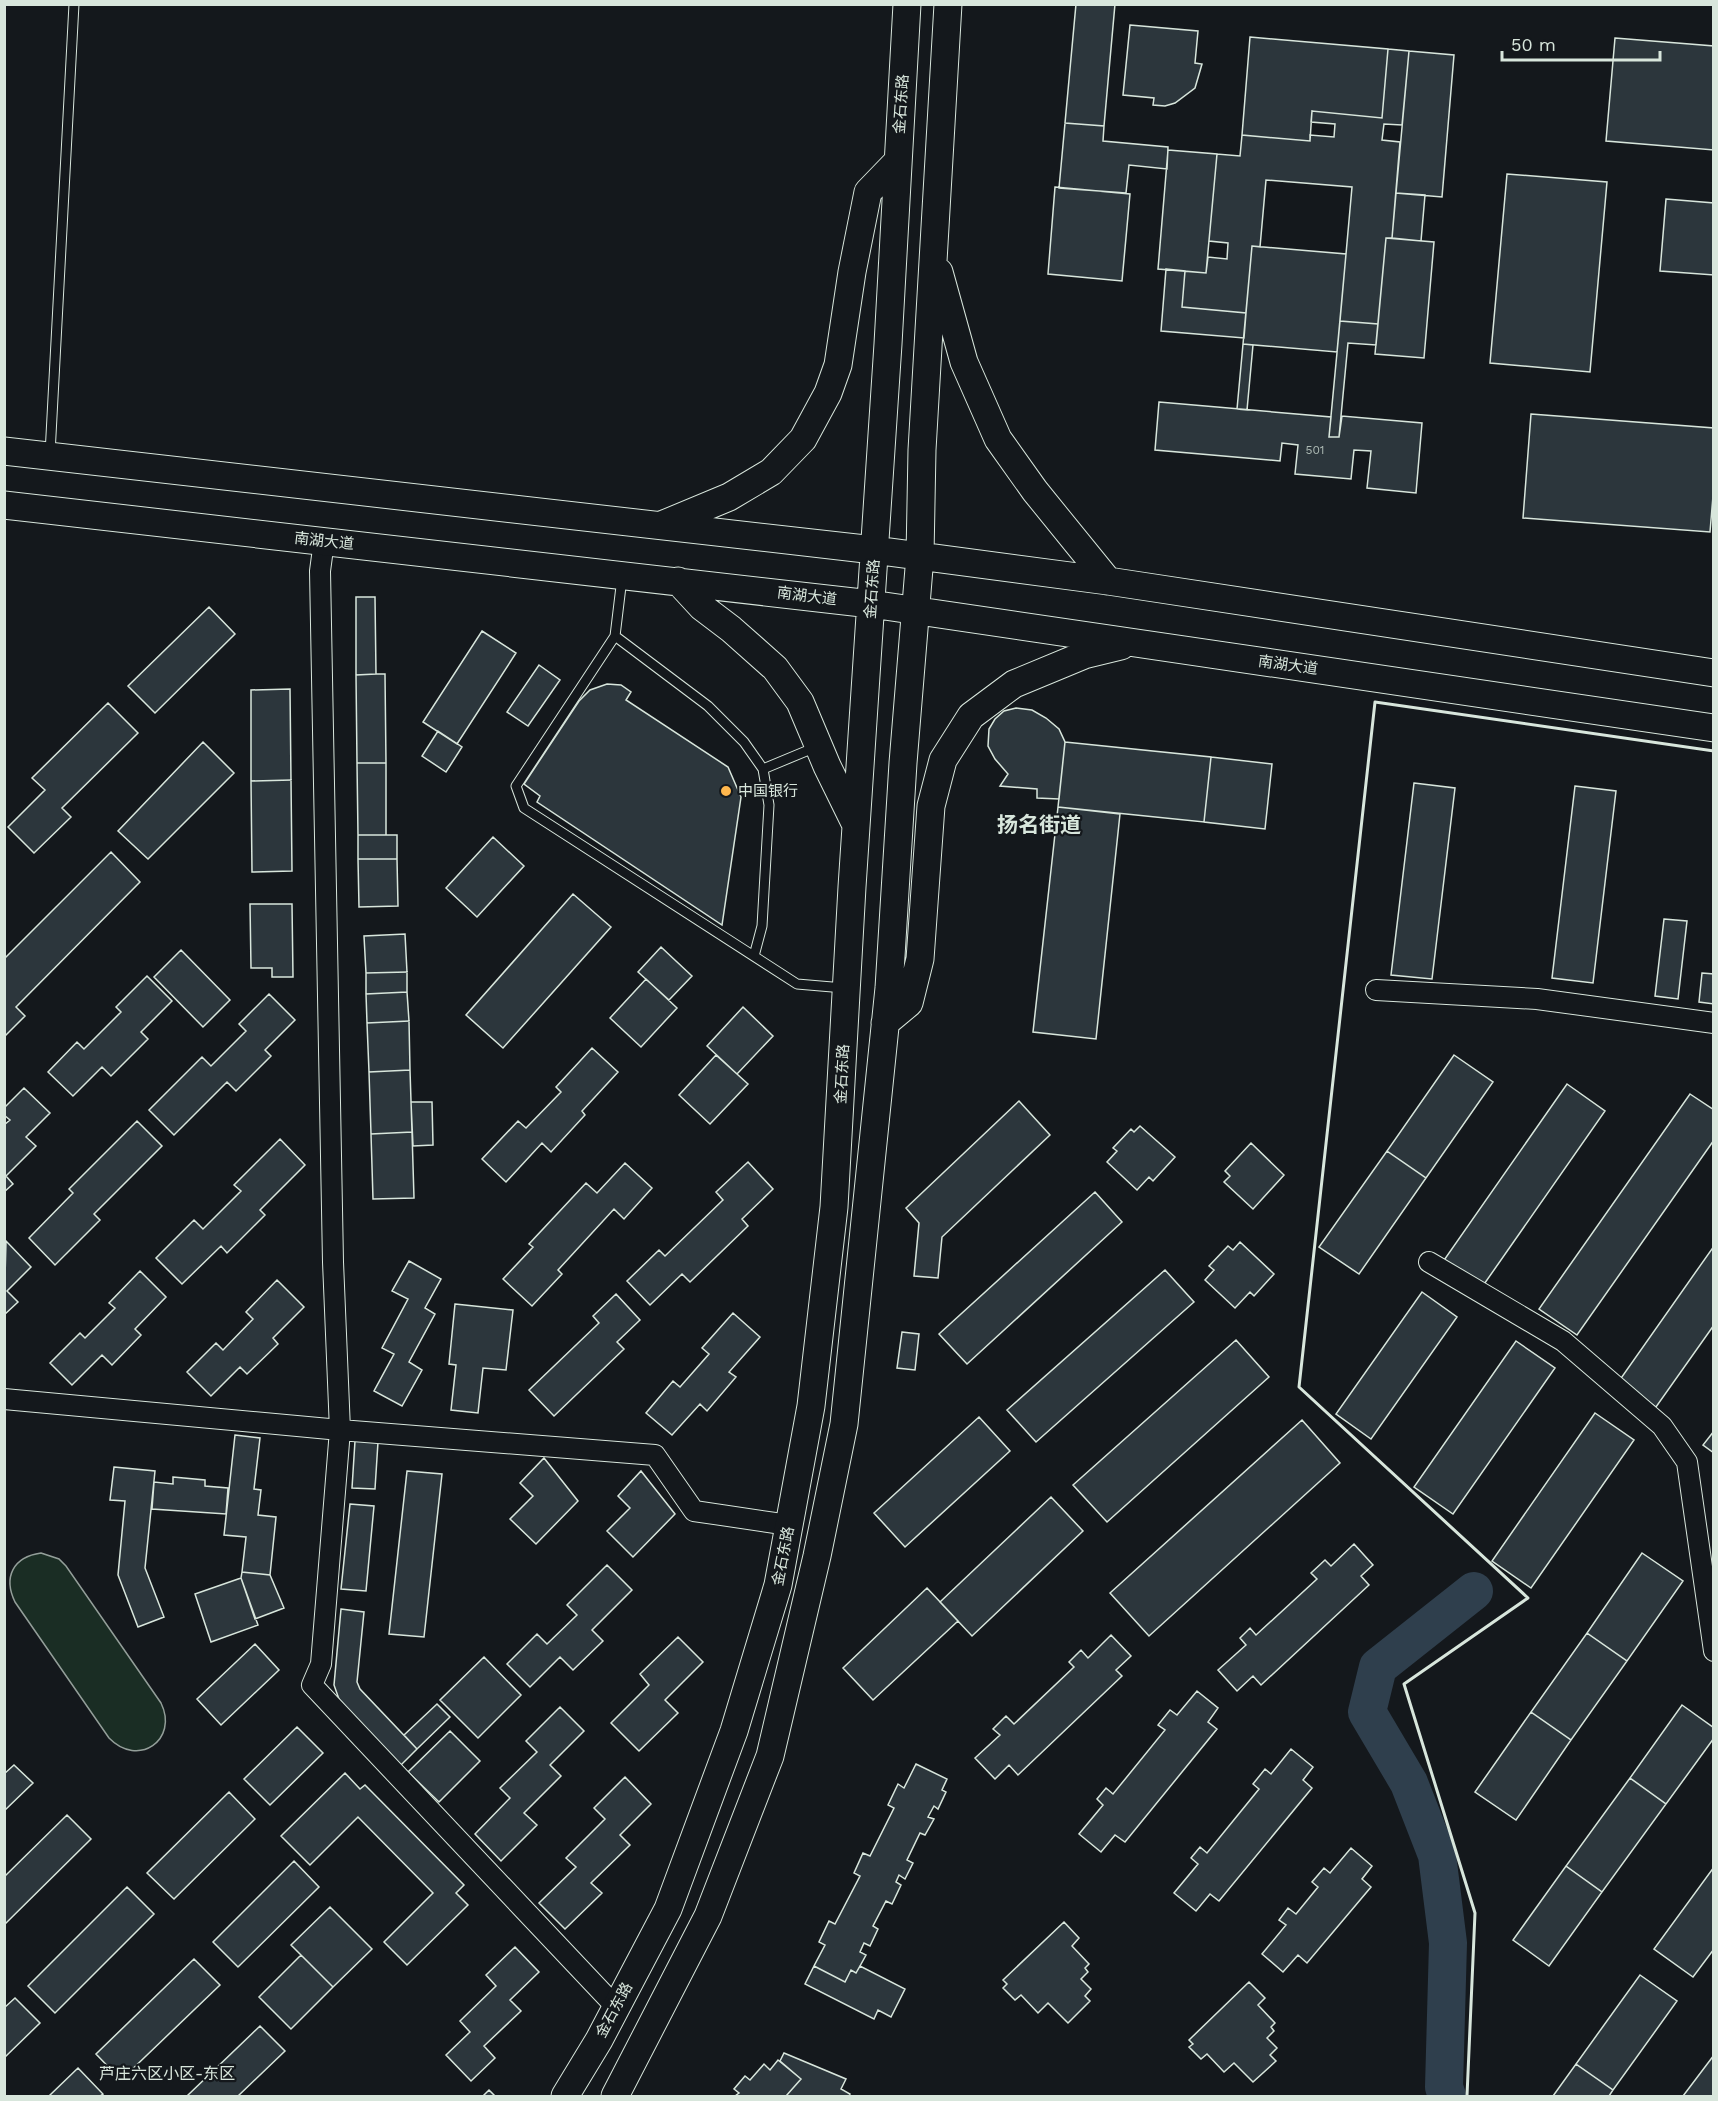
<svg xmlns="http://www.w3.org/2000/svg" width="1718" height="2101" font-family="'Work Sans','Noto Sans SC',sans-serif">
  <rect width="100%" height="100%" fill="#14181c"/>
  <!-- green -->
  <path fill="#1a2d24" stroke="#939e99" stroke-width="1.5" d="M41,1553L59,1559L66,1566L161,1703C179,1740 138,1768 109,1738L15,1602C3,1577 13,1557 41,1553Z"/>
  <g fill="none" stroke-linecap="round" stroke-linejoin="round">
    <!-- river -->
    <path stroke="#2f3f4d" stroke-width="38" d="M1447,2096L1444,2087L1448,1943L1437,1855L1409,1783L1367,1712L1378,1667L1474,1591"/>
  </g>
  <!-- building -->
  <path fill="#2c363c" stroke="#d8e6dc" stroke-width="1.5" d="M1076,4H1115L1104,126L1065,123Z
    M1130,25L1198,31L1195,63L1202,64L1195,88L1175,103L1165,106L1153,105L1154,98L1123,95Z
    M1250,37L1388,49L1382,118L1312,111L1310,141L1242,135Z
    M1615,38L1714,46V150L1606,141Z
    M1388,49L1409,51L1402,125L1384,124L1382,140L1400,142L1392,238H1386L1378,324L1340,321L1352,187L1266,180L1260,247L1252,246L1246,313L1182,307L1185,271L1206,273L1208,257L1227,259L1228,243L1209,241L1217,154L1240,156L1242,135L1310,141V135L1334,137L1335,124L1311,122L1312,111L1382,118Z
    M1409,51L1454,55L1442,197L1396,193Z
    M1065,123L1104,126L1103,141L1168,147L1167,169L1129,165L1126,193L1059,188Z
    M1168,150L1217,154L1206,273L1158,269Z
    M1507,174L1607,182L1590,372L1490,363Z
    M1055,187L1130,194L1122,281L1048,274Z
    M1396,193L1425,195L1421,241L1392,238Z
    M1666,199L1714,203V275L1660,271Z
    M1386,238L1434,242L1424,358L1375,354Z
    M1252,246L1346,254L1337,352L1243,344Z
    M1166,269L1185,271L1182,307L1246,313L1244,338L1161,331Z
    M1340,321L1378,324L1376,345L1348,343L1339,437H1329Z
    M1243,344L1253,345L1247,410L1237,409Z
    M1159,402L1331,417L1329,437H1339L1342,416L1422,423L1416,493L1367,488L1371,451L1354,450L1351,479L1295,474L1298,445L1282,443L1280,461L1155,450Z
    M1531,414L1714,428V484L1710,532L1523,518Z
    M356,597H375L376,674L356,675Z
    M209,607L235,634L155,713L128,686Z
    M482,631L516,653L457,744L423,722Z
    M539,665L560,680L528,726L507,712Z
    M376,674H385L386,763H357L356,675Z
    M607,684L621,685L631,692L626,700L728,767L741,797L722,925L537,802L540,796L524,784L579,701L590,690Z
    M290,689L291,780L251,781V690Z
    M108,703L138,733L62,808L71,817L34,853L8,827L45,790L32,778Z
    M1016,708L1032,710L1046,718L1059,729L1065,742L1059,799L1037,798V789L1000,786L1008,774L995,759L988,746L989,729L995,719L1004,711Z
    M438,731L462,747L446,772L422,756Z
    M203,742L234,773L148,859L118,831Z
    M1065,742L1211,757L1204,822L1058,807Z
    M1211,757L1272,764L1265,829L1204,822Z
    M357,763H386V835H358Z
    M291,780L292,871L252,872L251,781Z
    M1414,783L1455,788L1432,979L1391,975Z
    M1575,786L1616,791L1593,983L1552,978Z
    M1058,807L1120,814L1096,1039L1033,1032Z
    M358,835H397V859H358Z
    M493,837L524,866L477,917L446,888Z
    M111,852L140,882L16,1007L25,1016L4,1037V959Z
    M358,859H397L398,906L359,907Z
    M573,894L611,927L503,1048L466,1015Z
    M250,904H292L293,977H272V968H251Z
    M1664,919L1687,921L1678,999L1655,996Z
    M405,934L407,972L366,973L364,936Z
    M661,947L692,976L669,1000L638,972Z
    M181,950L230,1000L203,1027L154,977Z
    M407,972V992L366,994V973Z
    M1702,973L1714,974V1004L1699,1002Z
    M147,976L172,1001L141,1032L148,1039L111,1076L102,1067L73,1096L48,1072L77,1042L84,1049L121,1012L116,1007Z
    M646,979L677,1008L641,1047L610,1018Z
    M407,992L409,1021L367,1023L366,994Z
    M269,994L295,1020L265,1050L271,1056L236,1091L227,1082L174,1135L149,1110L202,1057L211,1066L246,1031L239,1024Z
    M743,1007L773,1036L737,1074L707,1046Z
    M409,1021L410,1070L369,1072L367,1023Z
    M592,1048L618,1072L582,1111L585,1115L551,1152L542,1143L506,1182L482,1159L518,1121L526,1128L561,1092L556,1087Z
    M716,1055L748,1084L710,1124L679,1095Z
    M1454,1055L1493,1082L1426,1178L1387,1151Z
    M410,1070L412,1132L371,1134L369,1072Z
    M1567,1084L1605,1111L1480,1290L1442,1263Z
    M24,1088L50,1113L26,1137L36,1146L6,1176L13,1184L4,1192V1125L10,1120L4,1115V1108Z
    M1690,1094L1714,1110V1140L1577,1335L1539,1309Z
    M1019,1101L1050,1135L942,1237L938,1278L914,1276L919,1223L906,1208Z
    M411,1102H432L433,1145L413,1146Z
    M137,1121L162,1146L94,1214L100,1220L55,1265L29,1238L73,1193L69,1189Z
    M1140,1126L1175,1157L1153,1181L1149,1177L1137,1190L1107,1162L1117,1151L1113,1148L1131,1129L1134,1132Z
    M412,1132L414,1198L373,1199L371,1134Z
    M280,1139L305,1165L260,1210L265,1215L227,1253L221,1246L182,1284L156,1258L194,1220L203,1229L241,1191L234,1185Z
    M1251,1143L1284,1175L1253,1209L1224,1182L1230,1176L1225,1171Z
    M1387,1151L1426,1178L1359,1274L1319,1247Z
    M748,1162L773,1189L742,1219L748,1226L690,1282L682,1274L650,1305L627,1281L659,1250L665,1256L723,1200L716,1192Z
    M625,1163L652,1188L624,1219L614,1209L558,1270L562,1274L532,1306L503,1279L533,1247L529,1244L586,1183L597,1193Z
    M1095,1192L1122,1222L967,1364L939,1334Z
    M6,1241L31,1267L7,1291L18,1302L4,1315Z
    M1240,1242L1274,1274L1254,1296L1250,1292L1235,1308L1205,1280L1214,1270L1209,1266L1228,1246L1233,1250Z
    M1714,1246V1325L1656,1407L1619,1381Z
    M409,1261L441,1279L425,1308L435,1314L409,1362L422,1370L402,1406L374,1391L394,1354L382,1348L408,1299L392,1291Z
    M1165,1270L1194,1302L1036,1442L1007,1410Z
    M140,1271L166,1297L135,1329L141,1335L112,1365L102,1355L72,1385L50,1363L80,1333L85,1338L115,1308L109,1303Z
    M277,1280L304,1307L273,1338L278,1344L247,1374L240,1367L211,1396L187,1372L216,1343L223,1350L253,1319L246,1312Z
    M1422,1292L1457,1317L1371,1439L1336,1414Z
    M616,1294L640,1320L617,1342L624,1349L554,1416L529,1390L599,1323L593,1316Z
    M455,1304L513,1310L506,1370L483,1368L478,1413L451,1410L456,1365L449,1364Z
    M733,1313L760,1337L729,1372L736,1377L707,1411L700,1404L672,1435L646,1413L673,1381L680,1387L709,1354L702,1348Z
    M902,1332L919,1334L915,1370L897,1368Z
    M1236,1340L1269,1377L1107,1522L1073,1485Z
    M1516,1341L1555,1368L1453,1514L1414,1487Z
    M1595,1413L1634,1440L1531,1588L1492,1561Z
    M979,1417L1010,1451L905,1547L874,1513Z
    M1302,1420L1340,1463L1149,1636L1110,1593Z
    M1714,1431V1453L1703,1445Z
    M235,1435L260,1438L254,1489L261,1490L258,1515L276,1517L270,1575L242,1572L246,1537L224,1535Z
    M355,1441L378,1442L375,1489L352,1488Z
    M544,1458L578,1501L536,1544L510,1519L533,1496L520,1483Z
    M114,1467L155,1471L145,1568L164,1617L138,1627L118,1575L125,1501L110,1500Z
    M407,1471L442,1474L424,1637L389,1634Z
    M641,1471L675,1514L633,1557L607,1531L630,1508L618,1496Z
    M173,1477L205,1480V1486L228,1488L226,1514L152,1509L154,1482L173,1484Z
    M1051,1497L1083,1531L972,1636L940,1602Z
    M350,1504L374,1506L366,1591L341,1589Z
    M1354,1544L1373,1565L1361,1576L1369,1585L1261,1685L1253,1676L1237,1691L1218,1670L1246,1645L1240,1638L1250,1628L1256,1635L1317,1579L1311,1573L1325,1560L1331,1566Z
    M1642,1553L1683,1581L1627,1661L1587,1633Z
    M607,1565L632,1590L592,1630L603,1641L573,1670L560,1657L530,1687L507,1664L537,1634L547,1644L577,1615L567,1605Z
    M242,1572L270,1575L284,1608L255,1619L241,1578Z
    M241,1578L258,1625L211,1642L195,1594Z
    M927,1588L958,1621L873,1700L843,1668Z
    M341,1609L364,1612L357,1682L360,1689L417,1749L401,1765L340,1702L334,1685Z
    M1587,1633L1627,1661L1571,1740L1531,1712Z
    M1111,1635L1131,1656L1116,1670L1122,1676L1018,1775L1009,1765L995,1779L975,1758L1000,1735L993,1729L1006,1716L1014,1724L1074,1667L1069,1662L1081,1650L1088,1658Z
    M678,1637L703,1662L665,1700L678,1713L639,1751L611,1723L649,1685L640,1674Z
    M255,1644L279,1670L221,1725L197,1699Z
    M484,1657L521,1695L478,1738L440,1700Z
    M1197,1691L1218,1708L1208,1722L1217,1729L1125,1842L1115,1835L1101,1852L1079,1834L1103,1805L1097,1799L1106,1788L1113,1794L1165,1730L1158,1725L1170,1710L1177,1715Z
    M437,1704L450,1717L417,1749L404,1735Z
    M1682,1705L1714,1728V1738L1666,1804L1630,1778Z
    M560,1707L584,1731L550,1765L561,1776L524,1813L537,1825L501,1861L475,1834L510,1798L500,1788L537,1752L526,1741Z
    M1531,1712L1571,1740L1516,1820L1475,1792Z
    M297,1727L323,1753L270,1805L244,1779Z
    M450,1731L480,1761L439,1802L408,1772Z
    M1291,1749L1313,1767L1303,1780L1312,1788L1219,1901L1210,1894L1196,1911L1174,1893L1198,1864L1191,1858L1200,1847L1207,1853L1259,1789L1253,1784L1265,1769L1271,1774Z
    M916,1764L947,1779L942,1790L946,1792L938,1809L934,1806L928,1817L934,1819L925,1835L920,1833L907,1860L913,1863L905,1879L899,1875L896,1882L901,1885L892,1904L886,1901L873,1926L878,1929L870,1946L864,1943L860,1952L866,1955L860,1966L856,1973L851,1970L845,1982L814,1966L825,1945L819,1942L829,1921L835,1924L860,1876L854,1873L863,1853L870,1856L894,1808L888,1805L898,1784L904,1788Z
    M14,1765L33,1783L4,1811V1774Z
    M345,1773L360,1789L365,1785L464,1885L456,1893L468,1905L407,1965L384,1942L433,1893L358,1817L310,1865L281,1836Z
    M625,1777L651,1804L620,1835L630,1845L591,1883L602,1893L565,1929L539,1903L576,1867L566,1858L605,1819L594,1808Z
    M1630,1778L1666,1804L1602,1892L1566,1866Z
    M229,1792L255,1819L174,1899L147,1873Z
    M67,1815L91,1839L4,1925V1877Z
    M1351,1848L1372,1866L1362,1879L1371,1887L1307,1963L1298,1955L1283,1972L1262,1954L1286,1925L1279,1920L1288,1908L1296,1914L1318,1887L1312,1882L1324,1868L1330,1873Z
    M294,1861L319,1887L238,1967L213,1942Z
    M1566,1866L1602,1892L1549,1966L1513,1940Z
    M1714,1867V1949L1693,1977L1654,1949Z
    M127,1887L154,1914L55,2013L28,1986Z
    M330,1907L372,1949L333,1987L291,1945Z
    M1064,1922L1079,1938L1072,1946L1089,1964L1085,1968L1088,1972L1081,1979L1091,1989L1085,1996L1090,2001L1068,2023L1048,2003L1038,2013L1021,1995L1015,2000L1003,1988L1007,1984L1003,1980Z
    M515,1947L539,1972L510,2000L521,2011L484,2046L495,2058L471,2081L446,2055L470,2032L460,2021L496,1986L486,1975Z
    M301,1955L333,1987L291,2029L259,1997Z
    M194,1959L220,1985L121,2080L96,2054Z
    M814,1966L845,1982L851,1970L856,1973L860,1966L905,1989L891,2017L878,2010L874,2019L805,1984Z
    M1640,1975L1677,2001L1613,2090L1576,2064Z
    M1249,1982L1265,1998L1258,2005L1275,2023L1271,2027L1274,2031L1267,2038L1277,2048L1270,2055L1276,2061L1253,2082L1234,2063L1224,2072L1207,2054L1201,2059L1189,2047L1193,2044L1189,2040Z
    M15,1998L40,2023L4,2058V2008Z
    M260,2026L285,2051L238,2096H187Z
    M784,2053L846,2079L841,2089L850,2094L849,2096H786L801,2079L780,2061Z
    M1714,2055V2096H1683Z
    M778,2060L801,2079L786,2096H735L739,2093L734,2089L745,2076L750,2080L764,2064L770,2070Z
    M1576,2064L1613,2090L1609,2096H1553Z
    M78,2068L103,2094L100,2096H49Z
    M489,2090L495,2096H483Z"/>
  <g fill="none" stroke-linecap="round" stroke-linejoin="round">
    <!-- lane casing -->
    <g stroke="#d8e6dc" stroke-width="11">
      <path id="lane" d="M50,454L74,4
        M622,578L615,636L516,786L524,808L797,984L844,988
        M615,636L708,706L744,742L763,769L769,805L762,926L754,956
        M763,769L816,747"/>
    </g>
    <!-- street casing -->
    <g stroke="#d8e6dc" stroke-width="22">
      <path id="street" d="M324,541L320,571L333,1262L340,1430L321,1664L312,1685L616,2007
        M1376,990L1537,999L1714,1023
        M1429,1262L1563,1341L1662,1426L1687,1462L1714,1651
        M4,1399L340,1430L655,1455L694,1511L789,1525"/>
    </g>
    <!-- secondary casing -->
    <g stroke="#d8e6dc" stroke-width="29">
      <path id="secondary" d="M939,272L964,362L998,439L1035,491L1108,581
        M4,451L874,550L1108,581L1714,673
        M4,505L871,604L1714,728
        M664,524L729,497L771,472L803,439L828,393L838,365L852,272L868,192L898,161
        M678,581L702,607L731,629L775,668L800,702L827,766L856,825
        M885,1023L909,1003L920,959L931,806L943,760L971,716L1014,684L1084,655L1121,646
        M565,2096L599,2040L668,1909L734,1731L778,1585L811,1406L834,1207L852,887L888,344L907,4
        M615,2096L708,1916L770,1756L817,1556L844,1424L889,988L903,763L920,556L922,450L948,4"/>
    </g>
    <!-- lane -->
    <use href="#lane" stroke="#14181c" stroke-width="9"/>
    <!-- street -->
    <use href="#street" stroke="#14181c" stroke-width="20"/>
    <!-- secondary -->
    <use href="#secondary" stroke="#14181c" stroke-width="27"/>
    <!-- wall -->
    <path stroke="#d8e6dc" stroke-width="3" d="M1467,2096L1475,1913L1404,1684L1528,1598L1299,1387L1375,702L1714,751"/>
  </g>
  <!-- markers -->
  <circle fill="#ffb74d" stroke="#14181c" stroke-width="2" cx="726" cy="791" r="6"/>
  <g text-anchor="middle" stroke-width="4.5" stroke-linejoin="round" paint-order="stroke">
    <!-- number labels -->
    <g font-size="12" fill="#adbab4">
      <text x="1315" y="454">501</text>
    </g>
    <!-- street labels -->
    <g font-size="15" fill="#d8e6dc" stroke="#14181c">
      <text transform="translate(901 104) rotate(-86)" y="5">金石东路</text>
      <text transform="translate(324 541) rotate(6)" y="5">南湖大道</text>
      <text transform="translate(872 589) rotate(-86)" y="5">金石东路</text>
      <text transform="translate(807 596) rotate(7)" y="5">南湖大道</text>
      <text transform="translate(1288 665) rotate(8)" y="5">南湖大道</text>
      <text transform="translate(842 1074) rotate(-87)" y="5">金石东路</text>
      <text transform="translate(783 1556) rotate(-79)" y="5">金石东路</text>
      <text transform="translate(614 2010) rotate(-62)" y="5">金石东路</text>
    </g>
    <!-- poi labels -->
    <g font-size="15" fill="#d8e6dc" stroke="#14181c" text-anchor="start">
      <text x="738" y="796">中国银行</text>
    </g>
    <!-- neighbourhood labels -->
    <g font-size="16" fill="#d8e6dc" stroke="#14181c">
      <text x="167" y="2079">芦庄六区小区-东区</text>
    </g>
    <!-- district labels -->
    <g font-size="21" font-weight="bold" fill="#d8e6dc" stroke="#14181c">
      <text x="1039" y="832">扬名街道</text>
    </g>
  </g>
  <!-- border -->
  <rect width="1718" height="2101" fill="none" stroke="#d8e6dc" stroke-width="12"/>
  <!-- scale -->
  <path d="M1502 51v9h158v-9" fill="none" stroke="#d8e6dc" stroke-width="3"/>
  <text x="1511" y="51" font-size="18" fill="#d8e6dc" stroke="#14181c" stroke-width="4.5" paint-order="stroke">50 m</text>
</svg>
